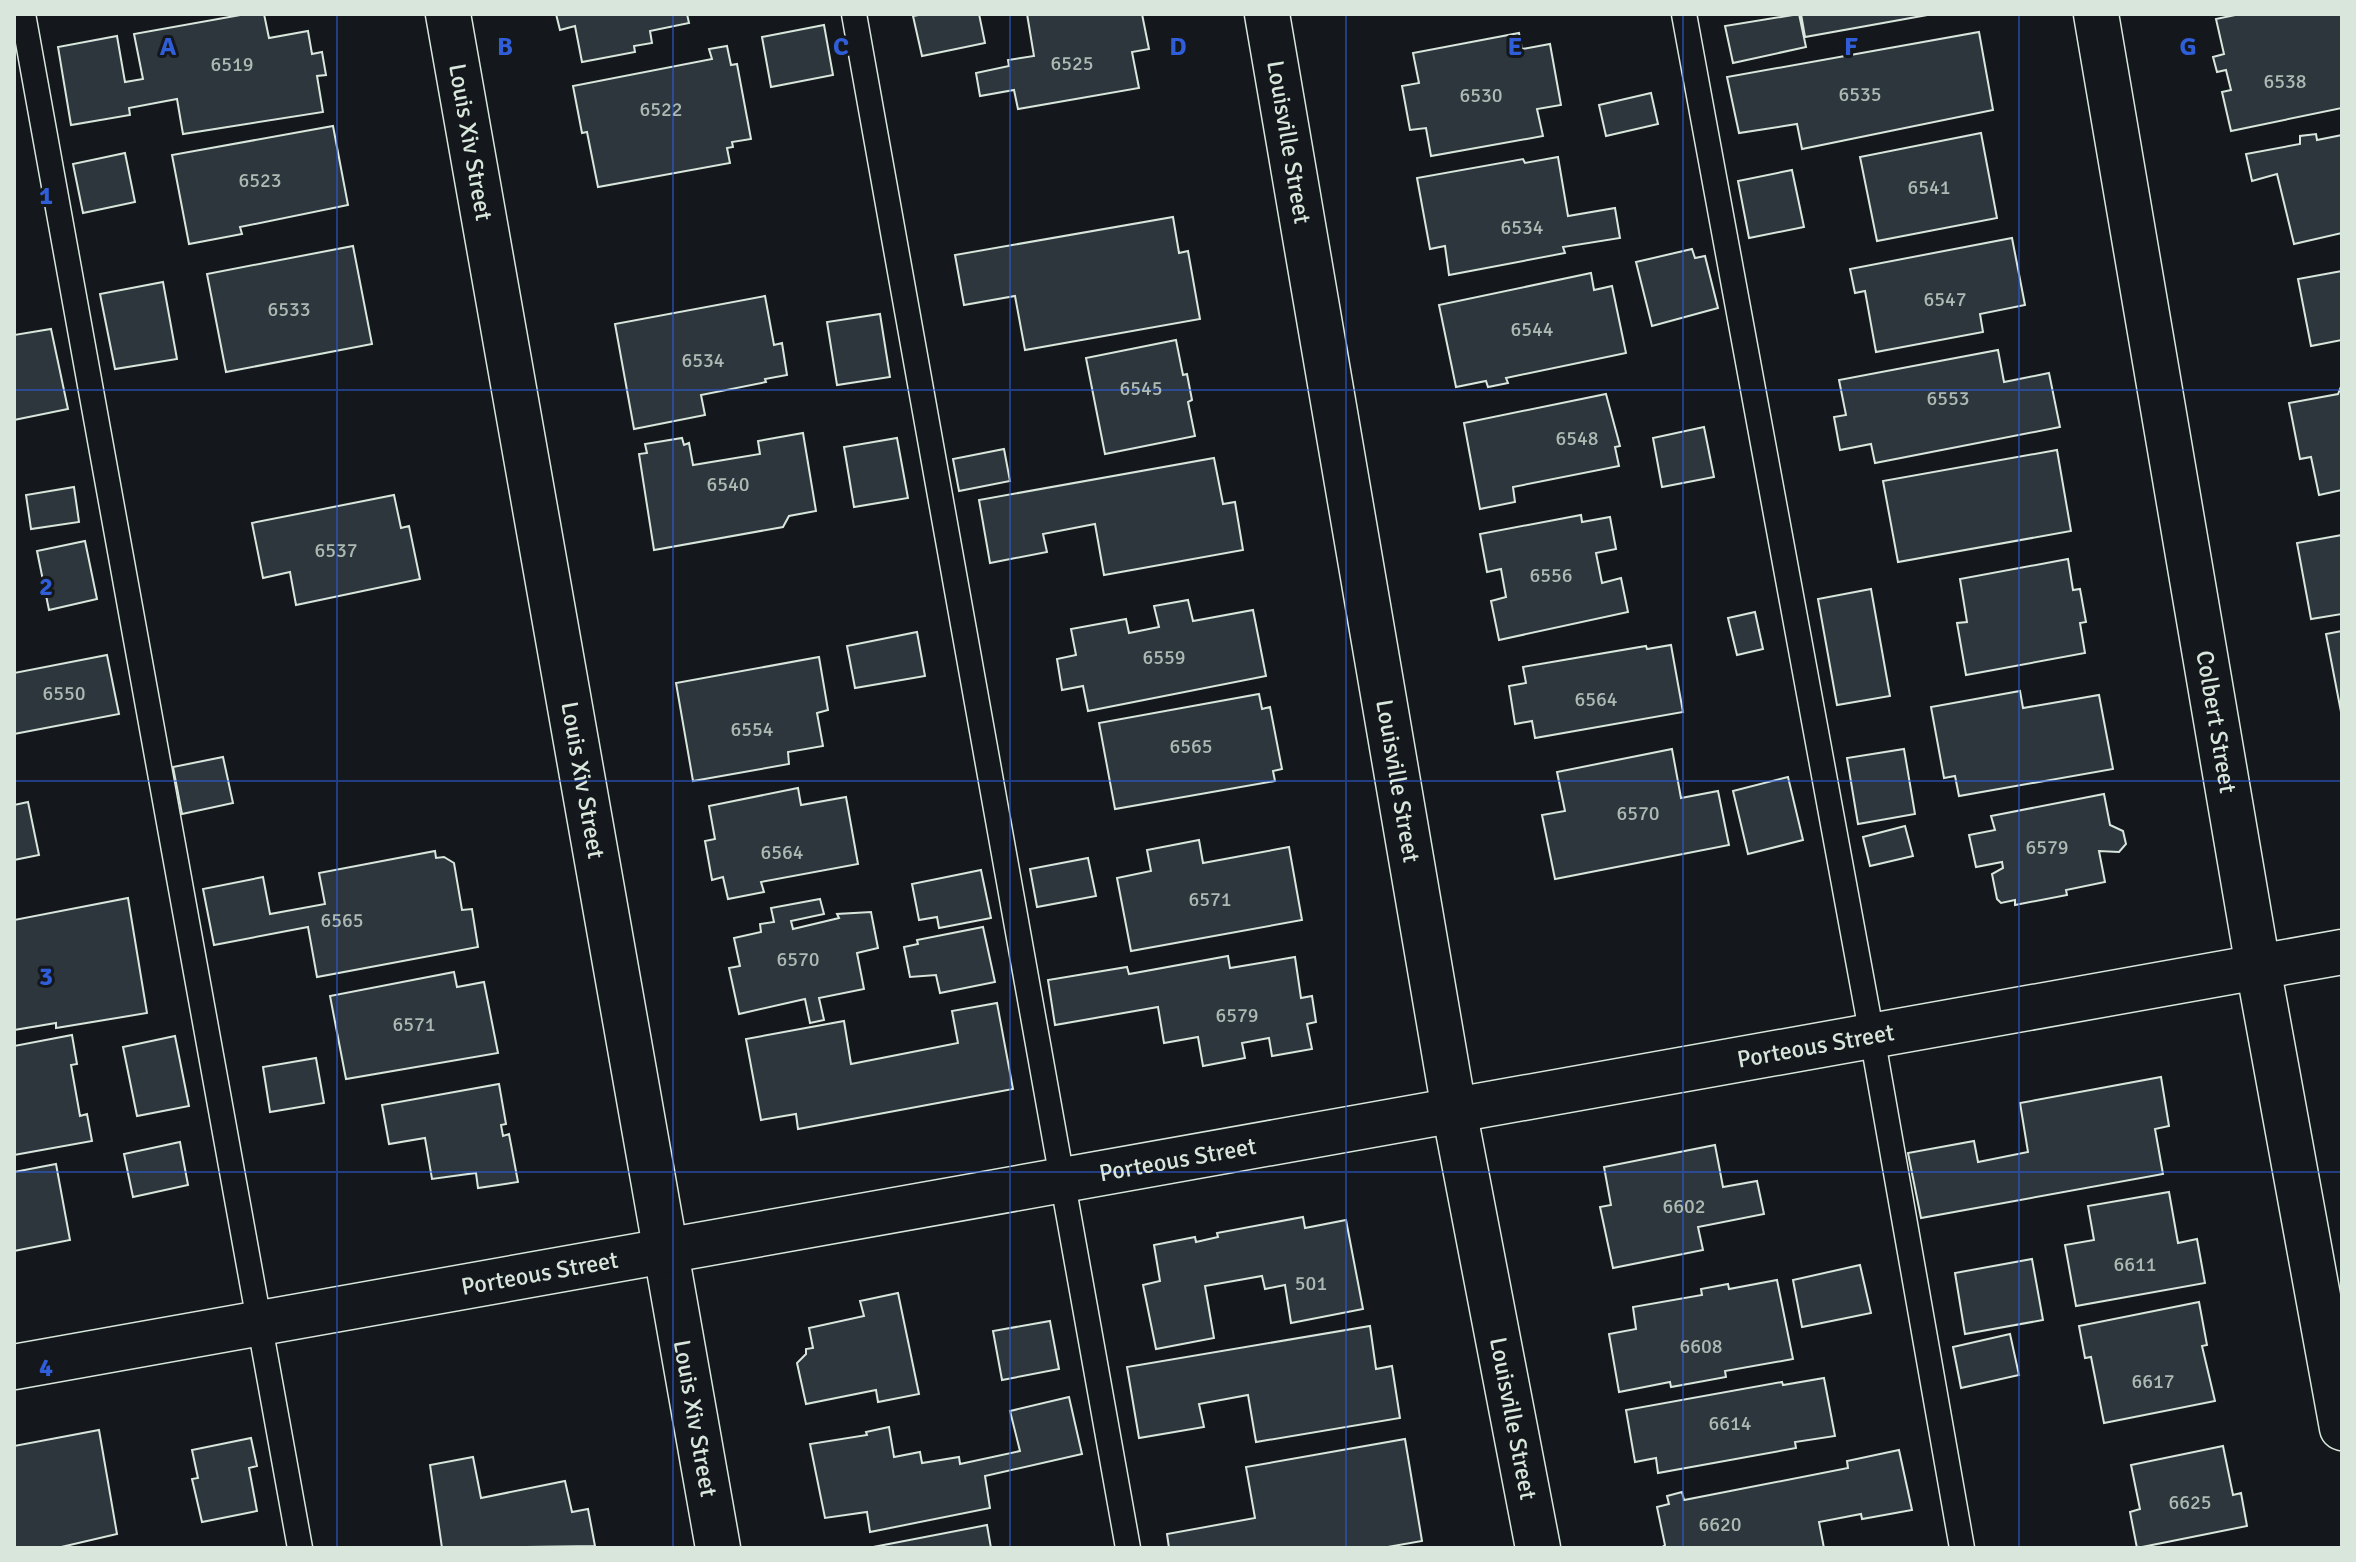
<svg xmlns="http://www.w3.org/2000/svg" width="2356" height="1562" font-family="Signika,sans-serif">
  <rect width="100%" height="100%" fill="#14181c"/>
  <!-- building -->
  <path fill="#2c363c" stroke="#d8e6dc" stroke-width="2" d="M246,14H264L269,38L308,31L312,54L322,52L326,75L317,76L323,112L183,134L177,99L129,108L130,115L71,125L58,47L117,36L125,82L143,79L134,34Z
    M556,14H687L689,23L650,31L652,43L634,46L635,52L582,62L575,26L560,30Z
    M924,14H979L985,43L922,56L913,16Z
    M1027,14H1142L1149,49L1132,52L1139,88L1018,109L1014,90L980,96L976,73L1009,66L1008,60L1034,56Z
    M1799,14L1806,47L1733,63L1725,26Z
    M1801,14H1933L1805,37Z
    M2240,14H2341L2342,108L2231,131L2222,92L2231,90L2226,70L2217,72L2213,57L2224,54L2216,19Z
    M824,25L833,75L771,87L762,37Z
    M1979,32L1993,110L1802,149L1797,124L1739,133L1727,77Z
    M1519,33L1522,49L1550,44L1561,105L1537,109L1543,136L1431,156L1426,128L1410,130L1402,86L1419,83L1413,53Z
    M727,46L731,65L737,64L751,139L732,142L733,147L727,148L730,163L598,187L587,132L582,133L573,86L712,59L709,49Z
    M1651,93L1658,124L1606,136L1599,105Z
    M333,126L348,205L240,227L242,234L189,244L172,155Z
    M1981,133L1997,218L1877,241L1860,157Z
    M2316,134L2317,140L2342,135V233L2294,244L2277,174L2252,181L2246,154L2300,144V136Z
    M125,153L135,202L83,213L73,164Z
    M1558,157L1568,216L1615,208L1620,238L1563,247L1565,253L1449,275L1445,246L1430,249L1417,178L1523,159L1525,163Z
    M1792,170L1804,227L1749,238L1738,181Z
    M1173,217L1179,253L1188,251L1200,319L1025,350L1015,296L964,305L955,255Z
    M2012,238L2025,305L1980,314L1983,332L1876,352L1865,291L1855,293L1850,269Z
    M353,246L372,344L226,372L207,274Z
    M1692,249L1695,258L1705,256L1718,308L1652,326L1636,262Z
    M2342,271V340L2311,346L2298,279Z
    M1591,273L1594,290L1612,286L1626,353L1506,378L1508,383L1488,387L1486,381L1456,387L1439,305Z
    M163,282L177,359L115,369L100,294Z
    M765,296L774,345L782,343L787,375L765,379L766,382L701,395L705,415L634,429L615,324Z
    M880,314L890,377L837,385L827,322Z
    M51,329L68,409L14,420V335Z
    M1176,340L1183,375L1187,374L1192,400L1188,402L1195,436L1105,454L1086,358Z
    M1998,350L2004,382L2049,373L2060,427L1875,463L1871,444L1840,450L1834,417L1846,415L1839,380Z
    M2342,384V490L2319,495L2311,457L2300,459L2289,403L2338,394Z
    M1606,394L1620,446L1615,447L1619,466L1513,487L1515,502L1480,509L1464,423Z
    M1704,427L1714,477L1662,487L1653,438Z
    M803,433L816,511L789,516L783,527L654,550L639,454L647,453L645,444L682,438L684,445L689,443L693,465L760,454L758,441Z
    M897,438L908,498L854,507L844,447Z
    M1004,449L1010,481L959,491L953,459Z
    M2057,450L2071,531L1898,562L1883,481Z
    M1214,458L1223,504L1235,502L1243,550L1104,575L1095,524L1043,534L1047,552L990,563L979,500Z
    M74,487L79,522L31,529L26,495Z
    M394,495L401,528L409,526L420,579L296,605L290,572L263,578L252,523Z
    M1581,515L1582,522L1610,517L1616,549L1596,553L1602,583L1621,578L1628,612L1499,640L1491,601L1506,597L1501,569L1487,572L1480,534Z
    M2342,535V614L2311,619L2297,543Z
    M85,541L97,599L49,610L37,551Z
    M2068,559L2073,590L2080,589L2086,622L2080,623L2085,653L1966,675L1957,623L1967,622L1960,579Z
    M1871,589L1890,696L1837,705L1818,599Z
    M1188,600L1193,621L1253,610L1266,676L1088,711L1083,686L1062,690L1057,659L1076,655L1071,629L1126,619L1129,633L1159,627L1154,606Z
    M1755,612L1763,649L1737,655L1728,618Z
    M2342,631V717L2326,634Z
    M917,632L925,676L855,688L847,646Z
    M1671,645L1683,712L1535,738L1532,721L1515,724L1509,686L1526,683L1523,667L1646,646L1647,649Z
    M107,655L119,714L14,734V673Z
    M819,657L828,710L817,713L823,746L788,752L789,764L693,781L676,683Z
    M2020,691L2023,708L2099,695L2113,769L1959,796L1955,776L1944,778L1931,707Z
    M1259,694L1262,709L1270,707L1282,769L1273,771L1275,781L1115,809L1099,723Z
    M1672,749L1681,798L1718,791L1729,845L1555,879L1542,815L1565,811L1557,772Z
    M1904,749L1915,814L1858,824L1847,758Z
    M223,757L233,803L182,814L173,767Z
    M1788,777L1803,840L1748,854L1733,791Z
    M798,788L801,805L846,797L858,864L761,882L764,892L728,899L723,877L712,880L705,841L715,839L709,806Z
    M2104,794L2110,825L2123,831L2126,844L2119,852L2099,851L2105,882L2066,890L2067,895L2015,905V900L2001,903L1997,899L1992,874L2003,868L2002,862L1976,867L1969,835L1995,830L1991,816Z
    M28,802L39,855L14,860V805Z
    M1905,826L1913,856L1870,866L1863,837Z
    M1199,840L1203,863L1289,847L1302,920L1131,951L1117,878L1151,871L1147,850Z
    M435,851L436,858L444,857L454,863L462,910L472,909L478,947L317,977L308,927L214,945L203,889L263,877L270,914L325,904L319,873Z
    M1088,858L1096,896L1037,907L1030,869Z
    M981,870L991,918L939,928L937,917L919,920L912,884Z
    M128,898L147,1013L56,1028V1023L14,1030V920Z
    M820,899L824,914L791,921L793,929L839,918L837,914L871,912L878,948L857,953L864,989L819,998L824,1020L810,1023L805,999L739,1014L729,968L740,966L734,938L761,932L760,924L774,922L771,908Z
    M983,927L995,982L940,993L936,975L910,977L904,947L918,944L917,940Z
    M1228,956L1230,968L1295,957L1301,998L1312,996L1316,1022L1307,1024L1312,1049L1272,1056L1269,1038L1242,1043L1245,1058L1203,1066L1198,1037L1164,1043L1158,1007L1055,1025L1048,980L1127,967L1129,974Z
    M454,972L457,987L484,982L498,1053L346,1079L330,996Z
    M997,1003L1013,1089L798,1129L796,1114L761,1120L746,1039L844,1021L851,1064L958,1043L952,1011Z
    M72,1035L77,1064L71,1065L80,1116L87,1114L92,1141L14,1155V1046Z
    M175,1036L189,1106L137,1116L123,1047Z
    M316,1058L324,1103L270,1112L263,1067Z
    M2161,1077L2169,1126L2155,1129L2163,1174L1921,1218L1908,1153L1974,1141L1978,1162L2028,1152L2020,1103Z
    M499,1084L506,1124L501,1125L503,1136L509,1134L518,1182L478,1188L476,1173L432,1179L425,1138L389,1144L382,1105Z
    M180,1142L188,1185L133,1197L124,1154Z
    M1715,1145L1723,1187L1757,1181L1764,1214L1698,1227L1703,1250L1613,1268L1600,1207L1611,1205L1604,1167Z
    M56,1164L70,1240L14,1251V1172Z
    M2169,1192L2178,1243L2197,1239L2205,1283L2076,1306L2065,1245L2094,1240L2088,1206Z
    M1303,1217L1305,1228L1346,1220L1363,1309L1291,1323L1285,1285L1265,1289L1262,1276L1205,1286L1214,1338L1156,1349L1143,1285L1160,1281L1154,1245L1195,1237L1196,1242L1218,1237L1217,1233Z
    M2032,1259L2043,1320L1965,1334L1955,1273Z
    M1860,1265L1871,1313L1802,1327L1793,1280Z
    M1777,1280L1793,1359L1725,1371L1726,1377L1671,1387L1670,1382L1619,1392L1609,1334L1636,1329L1633,1307L1702,1295L1701,1289L1728,1284L1729,1289Z
    M898,1293L919,1394L878,1402L876,1390L806,1404L797,1363L806,1354V1349L813,1348L809,1328L864,1316L860,1301Z
    M2199,1302L2207,1345L2202,1346L2215,1401L2104,1423L2091,1357L2085,1358L2079,1326Z
    M1050,1321L1059,1369L1002,1380L993,1331Z
    M1370,1326L1376,1369L1392,1366L1400,1418L1256,1442L1248,1395L1199,1404L1204,1427L1139,1438L1127,1367Z
    M2010,1334L2019,1375L1961,1388L1953,1347Z
    M1824,1378L1835,1436L1795,1442L1796,1448L1658,1473L1656,1458L1635,1462L1626,1410L1782,1382L1783,1385Z
    M1069,1397L1082,1454L985,1476L990,1508L870,1532L867,1512L825,1518L810,1444L867,1435L866,1432L889,1427L894,1457L920,1452L922,1463L959,1457L960,1464L1020,1451L1010,1411Z
    M99,1430L117,1534L57,1548H14V1446Z
    M251,1438L257,1466L249,1468L257,1511L202,1522L192,1479L198,1478L192,1450Z
    M1405,1439L1422,1541L1382,1548H1169L1167,1534L1255,1518L1246,1467Z
    M2223,1446L2233,1495L2241,1493L2247,1526L2137,1548L2130,1512L2140,1509L2131,1465Z
    M1899,1450L1912,1510L1862,1519L1861,1514L1819,1522L1824,1548H1661L1665,1545L1657,1507L1669,1504L1667,1496L1682,1492L1684,1500L1848,1468L1847,1461Z
    M473,1457L481,1498L565,1481L572,1512L588,1509L595,1546L442,1548L430,1465Z
    M987,1525L991,1548H868Z"/>
  <g fill="none" stroke-linecap="round" stroke-linejoin="round">
    <!-- service casing -->
    <g stroke="#d8e6dc" stroke-width="27">
      <path id="service" d="M23,14L300,1548
        M854,14L1128,1548
        M1684,14L1872,1036L1962,1548"/>
    </g>
    <!-- minor casing -->
    <g stroke="#d8e6dc" stroke-width="47">
      <g id="minor">
        <path id="s1" d="M448,14L718,1548"/>
        <path id="s2" d="M1267,14L1454,1110L1538,1548"/>
        <path id="s3" d="M2096,14L2258,967L2342,1428"/>
        <path id="s4" d="M14,1367L2342,952"/>
      </g>
    </g>
    <!-- service -->
    <use href="#service" stroke="#14181c" stroke-width="24"/>
    <!-- minor -->
    <use href="#minor" stroke="#14181c" stroke-width="44"/>
  </g>
  <!-- grid -->
  <path fill="none" stroke="#305dd8" stroke-width="2" stroke-opacity="0.55" d="M337,14V1548M673,14V1548M1010,14V1548M1346,14V1548M1683,14V1548M2019,14V1548M14,390H2342M14,781H2342M14,1172H2342"/>
  <g text-anchor="middle" stroke-width="6" stroke-linejoin="round" paint-order="stroke">
    <!-- number labels -->
    <g font-size="20" fill="#adbab4">
      <text x="1072" y="70">6525</text>
      <text x="232" y="71">6519</text>
      <text x="2285" y="88">6538</text>
      <text x="1860" y="101">6535</text>
      <text x="1481" y="102">6530</text>
      <text x="661" y="116">6522</text>
      <text x="260" y="187">6523</text>
      <text x="1929" y="194">6541</text>
      <text x="1522" y="234">6534</text>
      <text x="1945" y="306">6547</text>
      <text x="289" y="316">6533</text>
      <text x="1532" y="336">6544</text>
      <text x="703" y="367">6534</text>
      <text x="1141" y="395">6545</text>
      <text x="1948" y="405">6553</text>
      <text x="1577" y="445">6548</text>
      <text x="728" y="491">6540</text>
      <text x="336" y="557">6537</text>
      <text x="1551" y="582">6556</text>
      <text x="1164" y="664">6559</text>
      <text x="64" y="700">6550</text>
      <text x="1596" y="706">6564</text>
      <text x="752" y="736">6554</text>
      <text x="1191" y="753">6565</text>
      <text x="1638" y="820">6570</text>
      <text x="2047" y="854">6579</text>
      <text x="782" y="859">6564</text>
      <text x="1210" y="906">6571</text>
      <text x="342" y="927">6565</text>
      <text x="798" y="966">6570</text>
      <text x="1237" y="1022">6579</text>
      <text x="414" y="1031">6571</text>
      <text x="1684" y="1213">6602</text>
      <text x="2135" y="1271">6611</text>
      <text x="1311" y="1290">501</text>
      <text x="1701" y="1353">6608</text>
      <text x="2153" y="1388">6617</text>
      <text x="1730" y="1430">6614</text>
      <text x="2190" y="1509">6625</text>
      <text x="1720" y="1531">6620</text>
    </g>
    <!-- street labels -->
    <g font-size="24" fill="#d8e6dc" stroke="#14181c">
      <text dy="8" stroke="none"><textPath href="#s1" startOffset="130">Louis Xiv Street</textPath></text>
      <text dy="8" stroke="none"><textPath href="#s2" startOffset="130">Louisville Street</textPath></text>
      <text dy="8" stroke="none"><textPath href="#s3" startOffset="718">Colbert Street</textPath></text>
      <text dy="8" stroke="none"><textPath href="#s1" startOffset="778">Louis Xiv Street</textPath></text>
      <text dy="8" stroke="none"><textPath href="#s2" startOffset="778">Louisville Street</textPath></text>
      <text dy="8" stroke="none"><textPath href="#s4" startOffset="1830">Porteous Street</textPath></text>
      <text dy="8" stroke="none"><textPath href="#s4" startOffset="1182">Porteous Street</textPath></text>
      <text dy="8" stroke="none"><textPath href="#s4" startOffset="534">Porteous Street</textPath></text>
      <text dy="8" stroke="none"><textPath href="#s1" startOffset="1426">Louis Xiv Street</textPath></text>
      <text dy="8" stroke="none"><textPath href="#s2" startOffset="1426">Louisville Street</textPath></text>
    </g>
  </g>
  <g font-size="26" text-anchor="middle" font-weight="bold" fill="#305dd8" stroke="#14181c" stroke-width="6" stroke-linejoin="round" paint-order="stroke">
    <text x="168" y="55">A</text>
    <text x="505" y="55">B</text>
    <text x="841" y="55">C</text>
    <text x="1178" y="55">D</text>
    <text x="1515" y="55">E</text>
    <text x="1851" y="55">F</text>
    <text x="2188" y="55">G</text>
    <text x="46" y="204">1</text>
    <text x="46" y="595">2</text>
    <text x="46" y="985">3</text>
    <text x="46" y="1376">4</text>
  </g>
  <!-- border -->
  <rect width="2356" height="1562" fill="none" stroke="#d8e6dc" stroke-width="32"/>
</svg>
